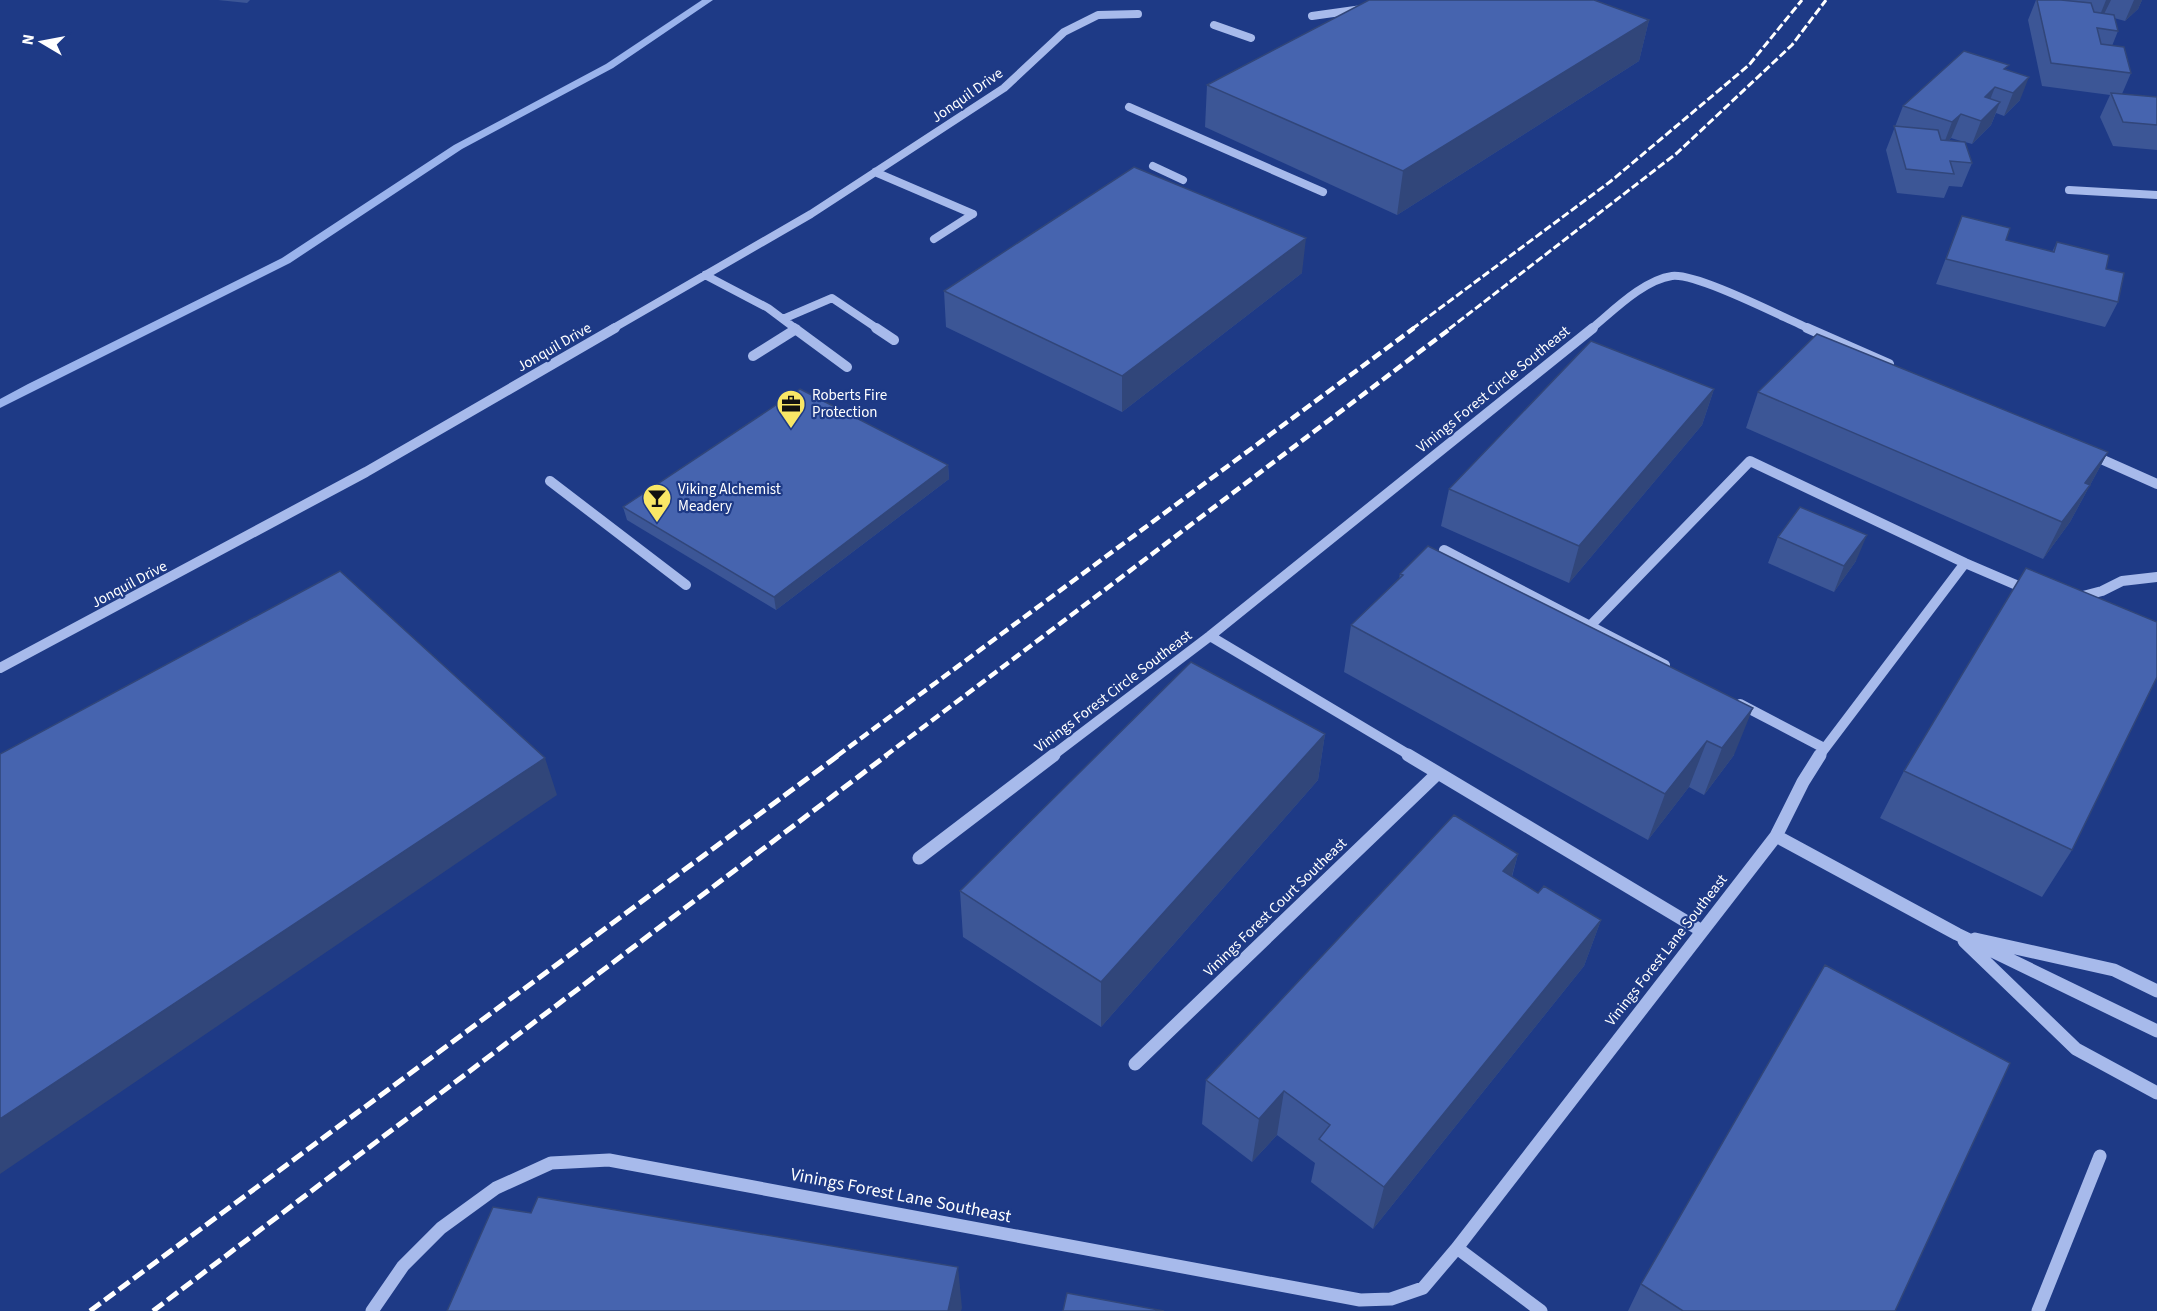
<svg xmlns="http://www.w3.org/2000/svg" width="2157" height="1311" font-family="'Source Sans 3',sans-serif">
  <rect width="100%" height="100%" fill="#1e3a86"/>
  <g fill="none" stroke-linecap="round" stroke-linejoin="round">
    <!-- stream -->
    <path fill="#9ab3ec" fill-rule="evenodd" d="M702,0H713L613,68L462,149L290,263L0,408V399L28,384L282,258L454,145L606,64Z"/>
    <!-- minor-far2 -->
    <path stroke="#a7baeb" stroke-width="8" d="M1312,16L1362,9
      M1214,25L1251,38
      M1129,107L1323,192
      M1153,166L1183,180
      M875,172L973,214
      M2069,190L2157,195
      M934,239L973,214
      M705,275L768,308L796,329
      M783,319L832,298L878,329
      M612,329L811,214L1004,88L1064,32L1098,15L1138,14
      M1591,329C1612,312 1643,280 1672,276C1697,273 1782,317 1810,329"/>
    <!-- minor-far1 -->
    <path stroke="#a7baeb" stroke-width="10" d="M794,328L847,367
      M876,328L894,340
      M1807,328L1889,364
      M753,356L796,329
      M2092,455L2157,484
      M550,481L686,585
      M1444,550L1665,665
      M2079,597L2102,591L2122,581L2157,577
      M1590,626L1750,461L1965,563L2028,590
      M1210,636L1411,756
      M0,668L366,472L615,328
      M1740,704L1824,748
      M1052,756L1210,636L1593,328
      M1819,756L1965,563"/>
    <!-- minor -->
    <path stroke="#a7baeb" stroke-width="13" d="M1408,755L1702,931
      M1776,836L1957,934L2157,1031
      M919,858L1054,755
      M1975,939L2114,970L2157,991
      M1964,941L2076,1049L2157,1093
      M1135,1064L1438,773
      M1457,1248L1541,1311
      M372,1311L403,1266L441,1228L496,1188L551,1163L609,1160L1360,1300L1391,1299L1423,1288L1457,1248L1776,836L1803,782L1820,755
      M2038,1311L2100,1156"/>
    <!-- rail-far2 -->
    <path stroke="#fff" stroke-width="3" stroke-dasharray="8 3" stroke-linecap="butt" d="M1412,329L1611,181L1749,65L1802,0
      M1449,329L1677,153L1792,45L1826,0"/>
    <!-- rail-far1 -->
    <path stroke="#fff" stroke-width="4.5" stroke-dasharray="10 4.5" stroke-linecap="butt" d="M837,756L1414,328
      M885,756L1451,328"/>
    <!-- rail -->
    <path stroke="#fff" stroke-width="5" stroke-dasharray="13 5" stroke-linecap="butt" d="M90,1311L839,755
      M153,1311L887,755"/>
  </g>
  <!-- wall -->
  <path fill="#3c5696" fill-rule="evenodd" d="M218,0H250L247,3Z
    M2036,0H2142L2138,9L2125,21L2114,18L2118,31L2112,46L2131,73L2122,94L2157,97V150L2113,146L2100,117L2110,95L2042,86L2028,20Z
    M1649,20L1639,61L1397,215L1205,127L1207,85Z
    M2007,70L2020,100L2004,116L1996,113L1991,125L1972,144L1965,142L1972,163L1962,187L1949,186L1944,198L1897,193L1886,150L1903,106ZM1951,138L1964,142L1948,141Z
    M1962,216L2006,240L2052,252L2057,242L2106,269L2118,302L2105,327L1936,284Z
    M1302,273L1122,412L946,327L944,291Z
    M1714,389L1702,425L1569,583L1441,526L1449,489Z
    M1758,392L2108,452L2070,522L2043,559L1746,428Z
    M948,465L949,479L776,610L627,520L623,507Z
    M1778,537L1856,561L1834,592L1768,563Z
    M1400,574L1734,755L1704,795L1689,787L1648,840L1344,672L1351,625L1399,579Z
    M1325,734L1318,780L1101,1027L963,937L960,891Z
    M1904,771L2072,850L2042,897L1880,818Z
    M1518,854L1512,877L1538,893L1601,920L1584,966L1373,1229L1311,1182L1315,1163L1277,1135L1252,1162L1202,1124L1206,1080Z
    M1641,1284L1895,1311H1628Z"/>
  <!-- shaded-wall -->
  <path fill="#31467a" d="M2106,0H2111L2104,14L2098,20Z
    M2134,0H2142L2138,9L2125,21Z
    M1649,20L1639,61L1397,215L1403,171Z
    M2029,77L2020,100L2004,116L2013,93Z
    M1995,87L1986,110L1975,120L1985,97Z
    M2000,102L1991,125L1972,144L1981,121Z
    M1961,114L1951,138L1943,146L1952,122Z
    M1306,238L1302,273L1122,412V376Z
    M1714,389L1702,425L1569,583L1579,546Z
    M2108,452L2070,522L2043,559L2062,522L2085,483Z
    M948,465L949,479L776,610L774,597Z
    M1867,535L1856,561L1834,592L1844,566Z
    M1753,708L1734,755L1704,795L1722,748Z
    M1325,734L1318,780L1101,1027V982Z
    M1707,741L1689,787L1648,840L1665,794Z
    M545,758L557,795L0,1174V1119Z
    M1518,854L1505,900L1503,871Z
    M1601,920L1584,966L1373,1229L1384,1187Z
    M1284,1091L1277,1135L1252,1162L1259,1119Z
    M958,1267L962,1308L961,1311H948Z"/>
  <!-- building -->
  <path fill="#4664af" stroke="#31467a" stroke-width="1.5" d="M1369,0H1594L1649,20L1403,171L1207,85Z
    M2037,0H2061L2091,3L2094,12L2114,15L2118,31L2097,28L2101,44L2124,47L2131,73L2051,63Z
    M1964,51L2009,65L2004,69L2029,77L2013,93L1995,87L1985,97L2000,102L1981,121L1961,114L1952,122L1903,106Z
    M2111,93L2157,97V125L2123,122Z
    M1894,126L1938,130L1941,140L1965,142L1972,163L1950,161L1954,174L1906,169Z
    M1134,167L1306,238L1122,376L944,291Z
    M1962,216L2010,228L2006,240L2054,252L2057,242L2109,255L2106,269L2124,273L2118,302L1946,259Z
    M1817,334L2108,452L2085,483L2090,485L2062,522L1758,392Z
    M1591,341L1714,389L1579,546L1449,489Z
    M800,389L948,465L774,597L623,507Z
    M1800,507L1867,535L1844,566L1778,537Z
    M1428,546L1753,708L1722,748L1707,741L1665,794L1351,625L1403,575L1400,574Z
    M2026,568L2157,622V677L2072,850L1904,771Z
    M340,571L545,758L0,1119V754Z
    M1191,662L1325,734L1101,982L960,891Z
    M1454,815L1518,854L1503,871L1538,893L1544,886L1601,920L1384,1187L1319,1139L1330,1125L1284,1091L1259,1119L1206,1080Z
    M1825,965L2010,1063L1895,1311H1683L1641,1284Z
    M538,1197L958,1267L948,1311H447L493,1207L531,1213Z
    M1067,1293L1164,1311H1063Z"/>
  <!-- icons -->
  <defs>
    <g id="office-pin" transform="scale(1.5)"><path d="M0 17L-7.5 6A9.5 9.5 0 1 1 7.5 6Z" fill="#f9e766" stroke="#1e3a86"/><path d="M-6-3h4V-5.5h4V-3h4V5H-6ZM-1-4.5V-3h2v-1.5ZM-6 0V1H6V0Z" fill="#111"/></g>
    <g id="bar-pin" transform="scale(1.5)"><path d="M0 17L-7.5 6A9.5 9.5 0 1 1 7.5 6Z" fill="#f9e766" stroke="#1e3a86"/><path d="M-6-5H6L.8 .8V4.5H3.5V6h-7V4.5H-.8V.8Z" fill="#111"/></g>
  </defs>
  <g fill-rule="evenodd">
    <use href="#office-pin" x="791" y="404"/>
    <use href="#bar-pin" x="657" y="498"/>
  </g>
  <g text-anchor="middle" stroke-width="4.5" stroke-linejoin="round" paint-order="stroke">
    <!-- street labels -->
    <g font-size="15" fill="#fff" stroke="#1e3a86">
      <text transform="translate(967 95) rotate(-35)" y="5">Jonquil Drive</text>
      <text transform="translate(554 347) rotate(-30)" y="5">Jonquil Drive</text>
      <text transform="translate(1493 389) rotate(-39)" y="5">Vinings Forest Circle Southeast</text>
      <text transform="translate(129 584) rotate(-28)" y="5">Jonquil Drive</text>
      <text transform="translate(1113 691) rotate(-37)" y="5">Vinings Forest Circle Southeast</text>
      <text transform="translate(1275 907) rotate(-44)" y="5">Vinings Forest Court Southeast</text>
      <text transform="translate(1666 950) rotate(-52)" y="5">Vinings Forest Lane Southeast</text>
    </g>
    <!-- poi labels -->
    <g font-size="15" fill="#fff" stroke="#1e3a86" text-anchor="start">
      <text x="812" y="400">Roberts Fire<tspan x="812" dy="17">Protection</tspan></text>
      <text x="678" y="494">Viking Alchemist<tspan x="678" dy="17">Meadery</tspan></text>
    </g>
    <!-- near-street labels -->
    <g font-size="18" fill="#fff" stroke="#1e3a86">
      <text transform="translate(901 1195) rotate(11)" y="6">Vinings Forest Lane Southeast</text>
    </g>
  </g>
  <!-- north arrow -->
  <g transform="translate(42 42) rotate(280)" stroke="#1e3a86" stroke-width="4.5" paint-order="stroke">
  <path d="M0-4.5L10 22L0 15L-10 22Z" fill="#ffffff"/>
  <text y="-9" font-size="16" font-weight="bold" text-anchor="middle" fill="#ffffff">N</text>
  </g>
</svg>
